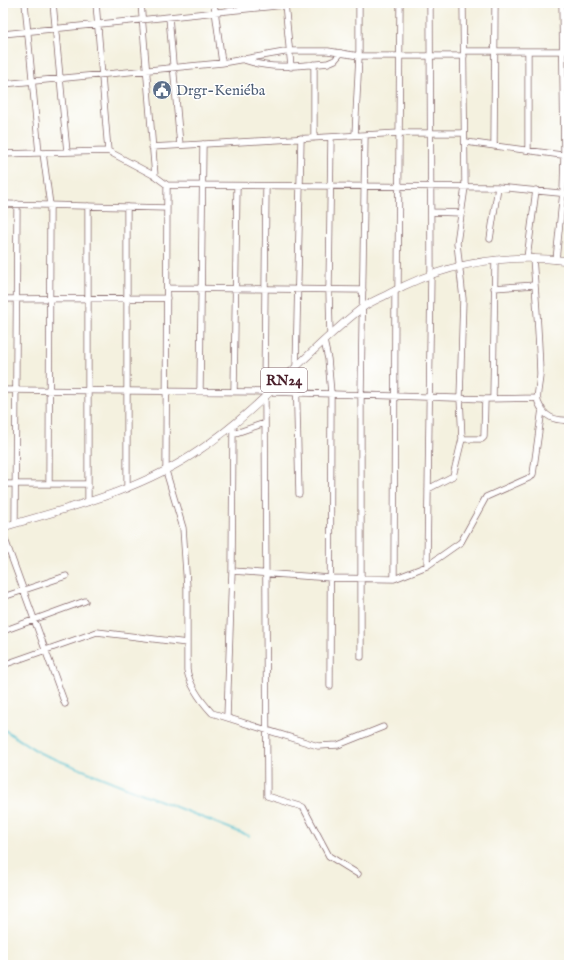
<svg xmlns="http://www.w3.org/2000/svg" width="572" height="968" font-family="'IM FELL English',serif">
  <rect width="100%" height="100%" fill="#fff"/>
  <filter id="ink" filterUnits="userSpaceOnUse"><feTurbulence type="fractalNoise" baseFrequency=".025" numOctaves="2"/><feDisplacementMap in="SourceGraphic" scale="8" xChannelSelector="R" yChannelSelector="G"/><feConvolveMatrix kernelMatrix="1 2 1 2 8 2 1 2 1" color-interpolation-filters="sRGB"/></filter>
  <filter id="wash" filterUnits="userSpaceOnUse"><feTurbulence type="fractalNoise" baseFrequency=".012" numOctaves="4" result="noise"/><feDisplacementMap in="SourceGraphic" scale="16" xChannelSelector="R" yChannelSelector="G"/><feGaussianBlur stdDeviation="0.9" result="paint"/><feColorMatrix in="noise" values="0 0 0 0 0 0 0 0 0 0 0 0 0 0 0 0 0 1.4 0 .05"/><feComposite in="paint" operator="in"/></filter>
  <g filter="url(#wash)">
    <rect width="100%" height="100%" fill="#f4f1df"/>
    <g fill="none" stroke-linecap="round" stroke-linejoin="round">
      <!-- stream -->
      <path stroke="#59c3d4" stroke-width="1.5" d="M3,729L40,753L249,836"/>
    </g>
  </g>
  <g filter="url(#ink)">
    <g fill="none" stroke-linecap="round" stroke-linejoin="round">
      <!-- minor casing -->
      <g stroke="#86686a" stroke-width="7">
        <path id="minor" d="M25,3L39,153
          M53,3L67,152
          M96,3L108,151
          M141,3L155,176
          M214,3L222,63
          M285,3L291,67
          M169,17L180,145
          M3,34L305,3
          M464,51H569
          M528,51V150
          M244,60C274,70 297,66 328,63L335,60L341,53
          M3,84L222,63L290,51H328L359,56H464
          M355,135L359,56V3
          M314,138V64
          M466,142L569,156
          M494,146L495,3
          M152,147L399,133H464
          M43,153L50,205L49,484
          M3,154L108,151L155,176L167,185L498,187L569,194
          M167,185L166,471L183,528L187,587V670C190,687 201,701 212,713L318,746L338,745L383,727
          M3,204L167,208
          M88,206V502
          M127,207V489
          M431,212L462,213
          M490,239L498,187
          M527,258L536,190
          M533,258C536,297 539,335 540,374C540,383 536,394 538,402C544,417 554,421 569,420
          M556,260L563,192L564,155L562,3
          M167,288L363,290
          M494,288L535,285
          M398,289L400,3
          M3,299L167,298
          M330,335L329,290L331,137
          M324,341L328,359L331,393L330,686
          M3,390L272,392L485,399L537,398
          M200,391L203,144
          M234,392L237,186
          M264,392L266,186
          M265,398L267,796L303,807L329,856L358,874
          M493,399L495,260
          M233,434L265,423
          M462,439H482L484,437L485,399
          M3,484H88
          M428,489L453,476L462,439L460,398L463,299L457,243L465,187L463,3
          M299,494L296,368L301,138
          M15,523L17,204
          M3,534L65,704
          M427,566L431,274L430,3
          M232,571L331,578L394,579L427,566L461,542L486,497L531,477L533,474L542,409
          M394,579L395,290
          M3,597L66,576
          M3,631L85,601
          M361,657V395L365,135
          M3,665L97,632L187,643
          M227,717L232,571L233,426"/>
      </g>
      <!-- major casing -->
      <g stroke="#86686a" stroke-width="8">
        <path id="major" d="M3,527C72,507 142,490 201,449C261,409 305,352 362,308C370,302 381,298 390,293C446,263 507,253 569,261"/>
      </g>
      <!-- minor -->
      <use href="#minor" stroke="#fff" stroke-width="5.5"/>
      <!-- major -->
      <use href="#major" stroke="#fff" stroke-width="7"/>
    </g>
  </g>
  <!-- icons -->
  <defs>
    <g id="civic-disc" transform="scale(1)"><circle r="9.5" fill="#5c6f8a" stroke="#fff"/><path d="M-.6-6.5H3V-4.5H.6V-3L4-1V1h2V6H-6V1h2V-1L-.6-3ZM-1.2 2.5V6h2.4V2.5Z" fill="#fff"/></g>
  </defs>
  <g fill-rule="evenodd">
    <use href="#civic-disc" x="162" y="90"/>
  </g>
  <g text-anchor="middle" stroke-width="3" stroke-linejoin="round" paint-order="stroke">
    <!-- shield labels -->
    <rect fill="#fff" stroke="#80626b" stroke-width="1" x="261" y="368" width="46" height="24" rx="3"/>
    <g font-size="14" font-weight="bold" fill="#4a1f2b">
      <text x="284" y="385">RN24</text>
    </g>
    <!-- service labels -->
    <g font-size="15" fill="#4e5e75" stroke="#fff" text-anchor="start">
      <text x="176" y="95">Drgr-Keniéba</text>
    </g>
  </g>
  <!-- margin -->
  <rect width="572" height="968" fill="none" stroke="#fff" stroke-width="16"/>
</svg>
